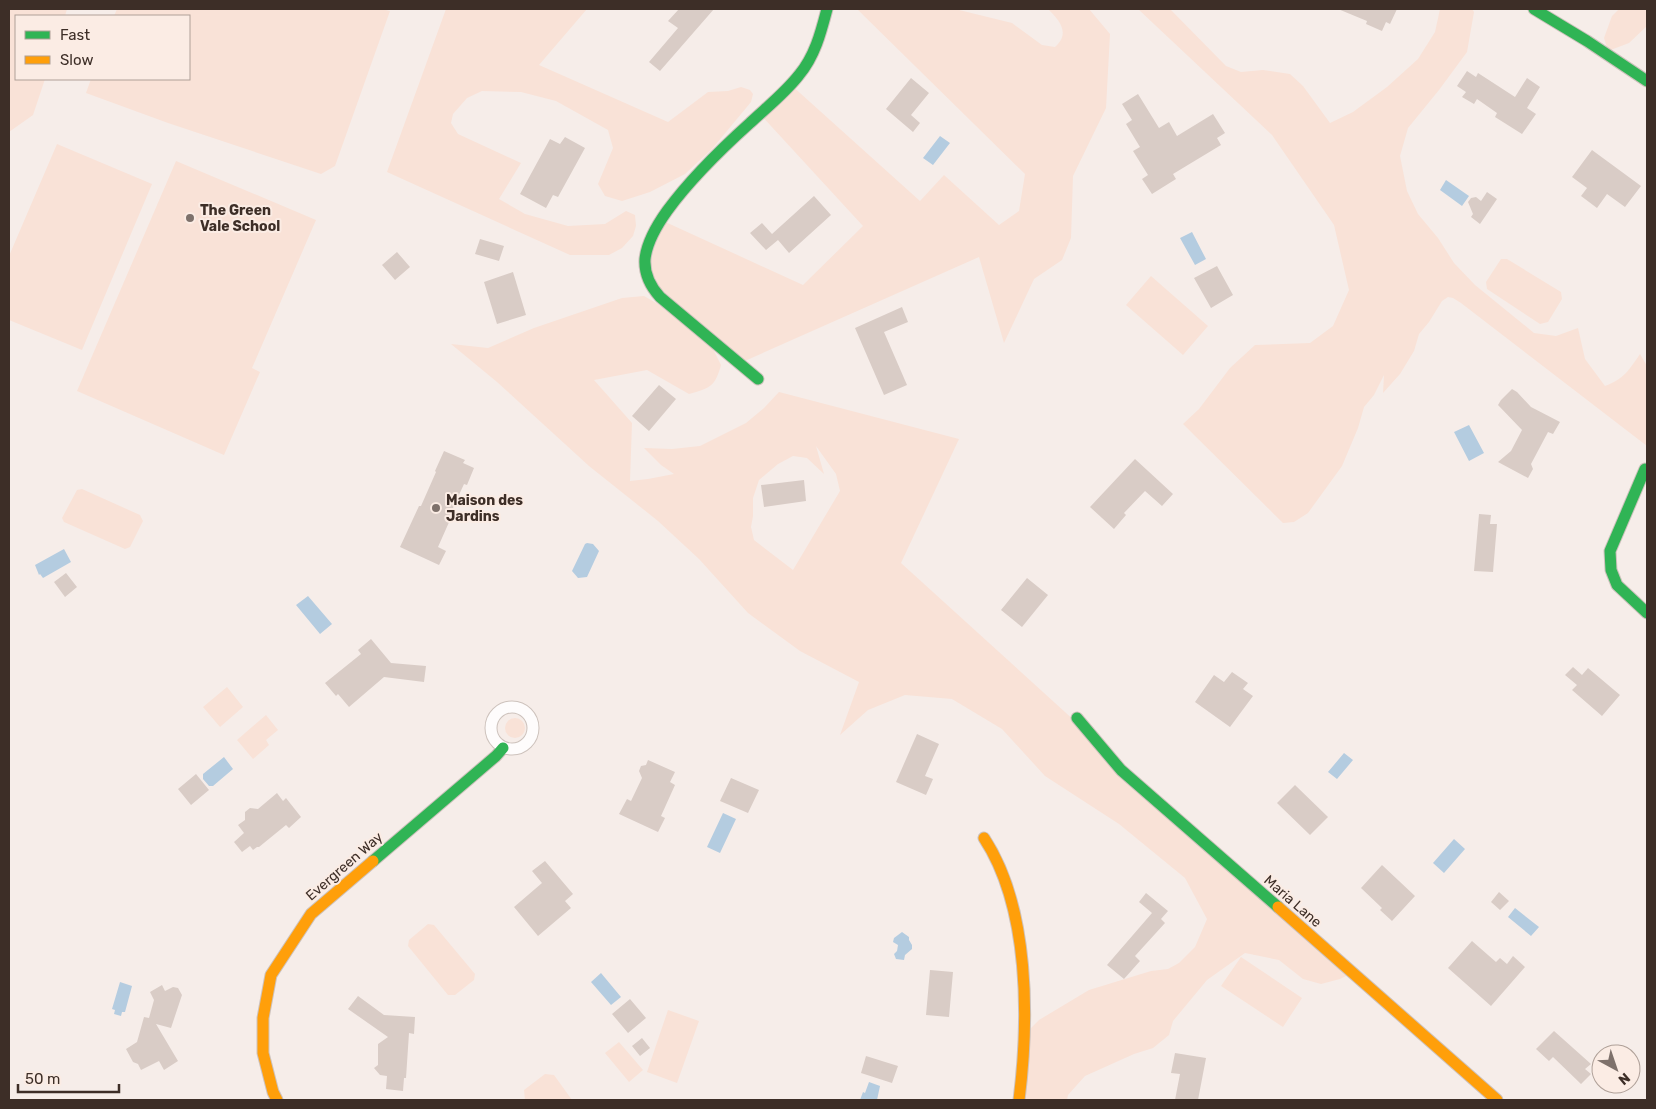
<svg xmlns="http://www.w3.org/2000/svg" width="1656" height="1109" font-family="Rubik,sans-serif">
  <rect width="100%" height="100%" fill="#f6ede9"/>
  <!-- green -->
  <path fill="#f9e2d7" fill-rule="evenodd" d="M9,9H67L65,16H16V79H45L33,115L9,132Z
    M117,9H382L390,11L335,166L321,174L168,123L86,93L91,79H189V16H114Z
    M446,9H587L539,65L668,122L708,92L728,91L741,87L750,90L753,94L751,102L712,149L685,174L650,192L622,201L605,196L598,184L613,148L608,130L556,101L521,92L482,91L467,98L453,114L451,123L458,134L521,163L499,199L525,214L568,226L605,224L626,211L635,215L636,226L633,236L622,248L609,255H570L387,172Z
    M857,9H955L1012,23L1042,45L1055,47C1071,33 1059,20 1048,9H1089L1110,34L1106,108L1073,176L1071,238L1062,260L1034,279L1004,343L979,257L738,364L647,276L661,220L803,285L863,226L760,114L790,84L920,201L944,175L999,225L1019,211L1025,174Z
    M1138,9H1170L1226,66L1241,72L1263,70L1290,74L1303,86L1330,123L1353,112L1387,87L1418,59L1435,32L1440,9H1472L1474,12L1467,52L1439,90L1408,128L1400,156L1407,191L1418,214L1438,238L1454,263L1475,285L1534,333L1556,336L1578,328L1585,359L1605,386C1624,379 1629,370 1640,354L1647,366V446L1461,303L1453,298L1448,297L1442,301L1429,322L1419,334L1414,351L1400,374L1383,393L1384,375L1374,395L1364,407L1358,428L1342,466L1308,513L1294,522L1283,523L1183,424L1199,409L1230,368L1255,345L1310,343L1333,326L1349,290L1334,225L1272,135Z
    M1619,9H1647V26L1629,43L1608,51L1604,38L1612,16Z
    M57,144L152,184L82,350L9,320V256Z
    M176,161L316,220L252,368L260,372L224,455L77,391Z
    M1501,259H1507L1561,292L1562,299L1548,322L1540,324L1487,289L1486,282Z
    M1151,276L1208,326L1183,355L1126,305Z
    M644,296L658,304L712,347L721,365C715,387 710,388 689,394L647,370L594,380L632,423L630,481L648,479L674,474L661,465L644,448L672,449L700,446L746,423L764,408L779,392L959,439L901,563L1352,973L1340,979L1321,984L1303,979L1279,960L1245,953L1207,980L1173,1021L1169,1035L1153,1048L1134,1054L1085,1076L1068,1095L1067,1100H1019L1025,1034L1039,1020L1089,990L1151,971L1168,969L1179,963L1195,947L1207,919L1185,878L1119,824L1045,776L1002,729L952,699L905,695L868,710L840,735L859,682L800,651L748,613L699,559L658,521L589,466L497,382L451,344L488,348L534,328L622,298ZM816,446L836,474L840,491L793,570L754,540L751,527L753,516V498L759,480L778,464L793,456L807,458L824,474Z
    M82,489L140,515L143,521L130,547L125,549L64,522L62,518L77,490Z
    M227,687L243,707L220,727L203,707Z
    M266,715L278,730L266,740L269,745L253,759L237,740Z
    M505 728a10 10 0 1 1 20 0a10 10 0 1 1-20 0Z
    M428,924L434,925L475,974L474,980L455,995H448L408,946L409,940Z
    M1241,957L1302,998L1283,1027L1221,986Z
    M668,1010L699,1021L677,1083L647,1072Z
    M619,1042L643,1070L629,1082L605,1053Z
    M545,1074L554,1075L572,1100H525L524,1090Z"/>
  <!-- water -->
  <path fill="#b4cce0" d="M940,136L950,143L933,165L923,158Z
    M1446,180L1469,196L1462,206L1440,190Z
    M1192,232L1206,259L1195,265L1180,238Z
    M1469,425L1484,453L1469,461L1454,432Z
    M587,543L593,544L599,551L587,577L578,578L572,571L585,544Z
    M64,549L71,562L43,578L40,574L39,575L35,565Z
    M308,596L332,624L320,634L296,605Z
    M1344,753L1353,760L1337,779L1328,772Z
    M224,757L233,769L213,786H209L203,779V774Z
    M723,813L736,819L720,853L707,847Z
    M1454,839L1465,849L1444,873L1433,863Z
    M1515,908L1539,927L1531,936L1508,917Z
    M902,932L909,937V940L912,945V949L905,955L904,960L896,959L894,954L897,951L898,945L893,942L894,938Z
    M601,973L621,997L611,1005L591,982Z
    M120,982L132,986L125,1012H122L121,1016L114,1014L115,1010L112,1009Z
    M869,1082L880,1086L877,1100H860L863,1092L865,1093Z"/>
  <!-- building -->
  <path fill="#d9ccc6" d="M679,9H714L660,71L649,62L678,28L668,21Z
    M1338,9H1397L1390,24L1386,22L1382,31L1366,24L1367,21Z
    M1467,71L1476,77L1478,73L1515,97L1527,78L1540,87L1527,108L1536,114L1522,134L1495,117L1497,113L1477,99L1474,104L1462,97L1466,92L1457,86Z
    M911,78L929,93L911,115L920,123L913,132L886,109Z
    M1138,94L1159,128L1169,122L1177,136L1213,114L1225,133L1217,138L1221,145L1173,174L1176,179L1152,194L1142,179L1148,175L1133,151L1140,147L1126,124L1132,120L1122,104Z
    M565,137L585,148L558,197L553,195L546,208L520,194L550,139L560,144Z
    M1592,150L1641,186L1625,207L1607,194L1597,208L1581,196L1587,188L1572,177Z
    M1487,192L1497,199L1480,224L1471,217L1473,214L1468,202L1471,198L1476,197L1481,201Z
    M814,196L831,215L789,253L778,240L766,250L750,233L762,223L772,234Z
    M480,239L504,246L499,261L475,254Z
    M397,252L410,267L395,280L382,265Z
    M1217,266L1233,295L1211,308L1194,278Z
    M513,272L526,315L497,324L484,282Z
    M902,307L908,322L884,332L907,385L884,395L855,328Z
    M659,385L676,399L649,431L632,416Z
    M1512,389L1517,392L1531,407L1560,422L1553,434L1548,432L1531,464L1533,469L1528,478L1498,462L1511,451L1522,430L1498,405L1501,400Z
    M444,451L465,460L463,463L474,468L467,485L464,484L448,519L450,520L438,547L446,551L439,565L400,547L419,506H421L436,472L435,471Z
    M1135,459L1173,494L1162,506L1145,491L1124,513L1126,515L1114,529L1090,507Z
    M804,480L806,501L764,507L761,485Z
    M1479,514L1491,515L1490,524H1497L1493,572L1474,571Z
    M66,573L77,587L65,597L54,582Z
    M1027,578L1048,595L1022,627L1001,610Z
    M371,639L391,663L426,666L424,682L384,677L349,707L338,694L336,696L325,683L361,654L358,650Z
    M1573,667L1582,675L1588,668L1620,695L1602,716L1572,690L1577,685L1565,675Z
    M1232,672L1248,683L1243,689L1253,696L1230,727L1195,702L1214,675L1224,682Z
    M917,734L939,744L925,776L933,779L926,795L896,782Z
    M648,760L675,772L670,782L675,785L661,816L665,818L658,832L619,814L627,799L631,801L642,778L639,771L641,766L646,765Z
    M196,774L209,790L191,805L178,789Z
    M731,778L759,790L748,813L720,801Z
    M1295,785L1328,817L1310,835L1277,803Z
    M277,793L283,801L286,798L301,817L289,828L286,825L259,847H257L253,850L250,846L242,852L234,842L244,833L238,825L245,820V812L250,808L258,809Z
    M545,861L573,894L565,901L571,908L538,936L514,907L542,883L532,871Z
    M1382,865L1415,896L1392,921L1380,910L1382,908L1361,888Z
    M1499,892L1509,901L1500,910L1491,902Z
    M1146,893L1168,911L1161,919L1165,923L1135,956L1140,961L1124,979L1107,965L1152,913L1139,902Z
    M1472,941L1496,962L1500,958L1507,964L1513,956L1525,967L1491,1006L1448,968Z
    M930,970L953,972L949,1017L926,1015Z
    M162,985L165,991L173,987L178,988L182,995L171,1028L156,1024L178,1061L164,1070L159,1061L141,1070L138,1064L133,1062L126,1049L137,1042L144,1017L149,1018L154,1000L150,992Z
    M358,996L384,1015L415,1017L414,1034L409,1033L406,1078H404L403,1091L386,1089L387,1076L380,1075L374,1068L378,1065V1044L388,1037L348,1009Z
    M630,999L646,1018L628,1033L612,1014Z
    M1554,1031L1591,1064L1585,1069L1591,1074L1581,1084L1553,1057L1549,1061L1536,1049Z
    M642,1038L650,1048L640,1056L632,1046Z
    M1175,1053L1206,1058L1198,1100H1175L1180,1074L1171,1073Z
    M866,1056L898,1066L892,1083L861,1073Z"/>
  <g fill="none" stroke-linecap="round" stroke-linejoin="round">
    <!-- street casing -->
    <g stroke="#cdc2bc" stroke-width="13">
      <path id="street" d="M491 728a21 21 0 1 1 42 0a21 21 0 1 1-42 0Z"/>
    </g>
    <!-- fast casing -->
    <g stroke="#cdc2bc" stroke-width="13">
      <path id="fast" d="M1534,9L1587,41L1647,81
        M758,379L660,297C650,286 644,274 645,259C647,241 657,225 667,211C691,178 720,150 750,123C767,107 785,93 799,75C815,56 821,32 827,9
        M1645,469L1610,551L1611,570L1617,585L1647,613
        M1077,718L1121,770L1278,907
        M373,861L496,756L503,748"/>
    </g>
    <!-- slow casing -->
    <g stroke="#cdc2bc" stroke-width="13">
      <path id="slow" d="M984,838C1030,908 1029,1020 1019,1100
        M1278,907L1497,1100
        M277,1100L273,1092L263,1053V1018L271,975L311,914L373,861"/>
    </g>
    <!-- street -->
    <use href="#street" stroke="#fefcfc" stroke-width="11"/>
    <!-- fast -->
    <use href="#fast" stroke="#30b455" stroke-width="11"/>
    <!-- slow -->
    <use href="#slow" stroke="#ff9f0a" stroke-width="11"/>
  </g>
  <!-- markers -->
  <g fill="#7e716b" stroke="#fbece4" stroke-width="2">
    <circle cx="190" cy="218" r="5"/>
    <circle cx="436" cy="508" r="5"/>
  </g>
  <g text-anchor="middle" stroke-width="4" stroke-linejoin="round" paint-order="stroke">
    <!-- poi labels -->
    <g font-size="14" font-weight="bold" fill="#3d2e27" stroke="#fbece4" text-anchor="start">
      <text x="200" y="215">The Green<tspan x="200" dy="16">Vale School</tspan></text>
      <text x="446" y="505">Maison des<tspan x="446" dy="16">Jardins</tspan></text>
    </g>
    <!-- street labels -->
    <g font-size="14" fill="#3d2e27" stroke="#fbece4">
      <text transform="translate(344 866) rotate(-41)" y="5">Evergreen Way</text>
      <text transform="translate(1293 901) rotate(41)" y="5">Maria Lane</text>
    </g>
  </g>
  <!-- border -->
  <rect width="1656" height="1109" fill="none" stroke="#3d2e27" stroke-width="20"/>
  <!-- legend -->
  <rect x="15" y="15" width="175" height="65" fill="#fbece4" stroke="#afa098"/>
  <rect x="25" y="31" width="25" height="8" fill="#30b455" stroke="#afa098"/>
  <text x="60" y="40" font-size="15" fill="#3d2e27">Fast</text>
  <rect x="25" y="56" width="25" height="8" fill="#ff9f0a" stroke="#afa098"/>
  <text x="60" y="65" font-size="15" fill="#3d2e27">Slow</text>
  <!-- north arrow -->
  <g transform="translate(1616 1069) rotate(140)"><circle r="24" fill="#fbece4" stroke="#afa098"/>
  <path d="M0-4L9 19L0 12L-9 19Z" fill="#7e716b"/>
  <text y="-8" font-size="14" font-weight="bold" text-anchor="middle" fill="#3d2e27">N</text>
  </g>
  <!-- scale -->
  <path d="M18 1084v8h101v-8" fill="none" stroke="#3d2e27" stroke-width="2.5"/>
  <text x="25" y="1084" font-size="15" fill="#3d2e27" stroke="#fbece4" stroke-width="4" paint-order="stroke">50 m</text>
</svg>
